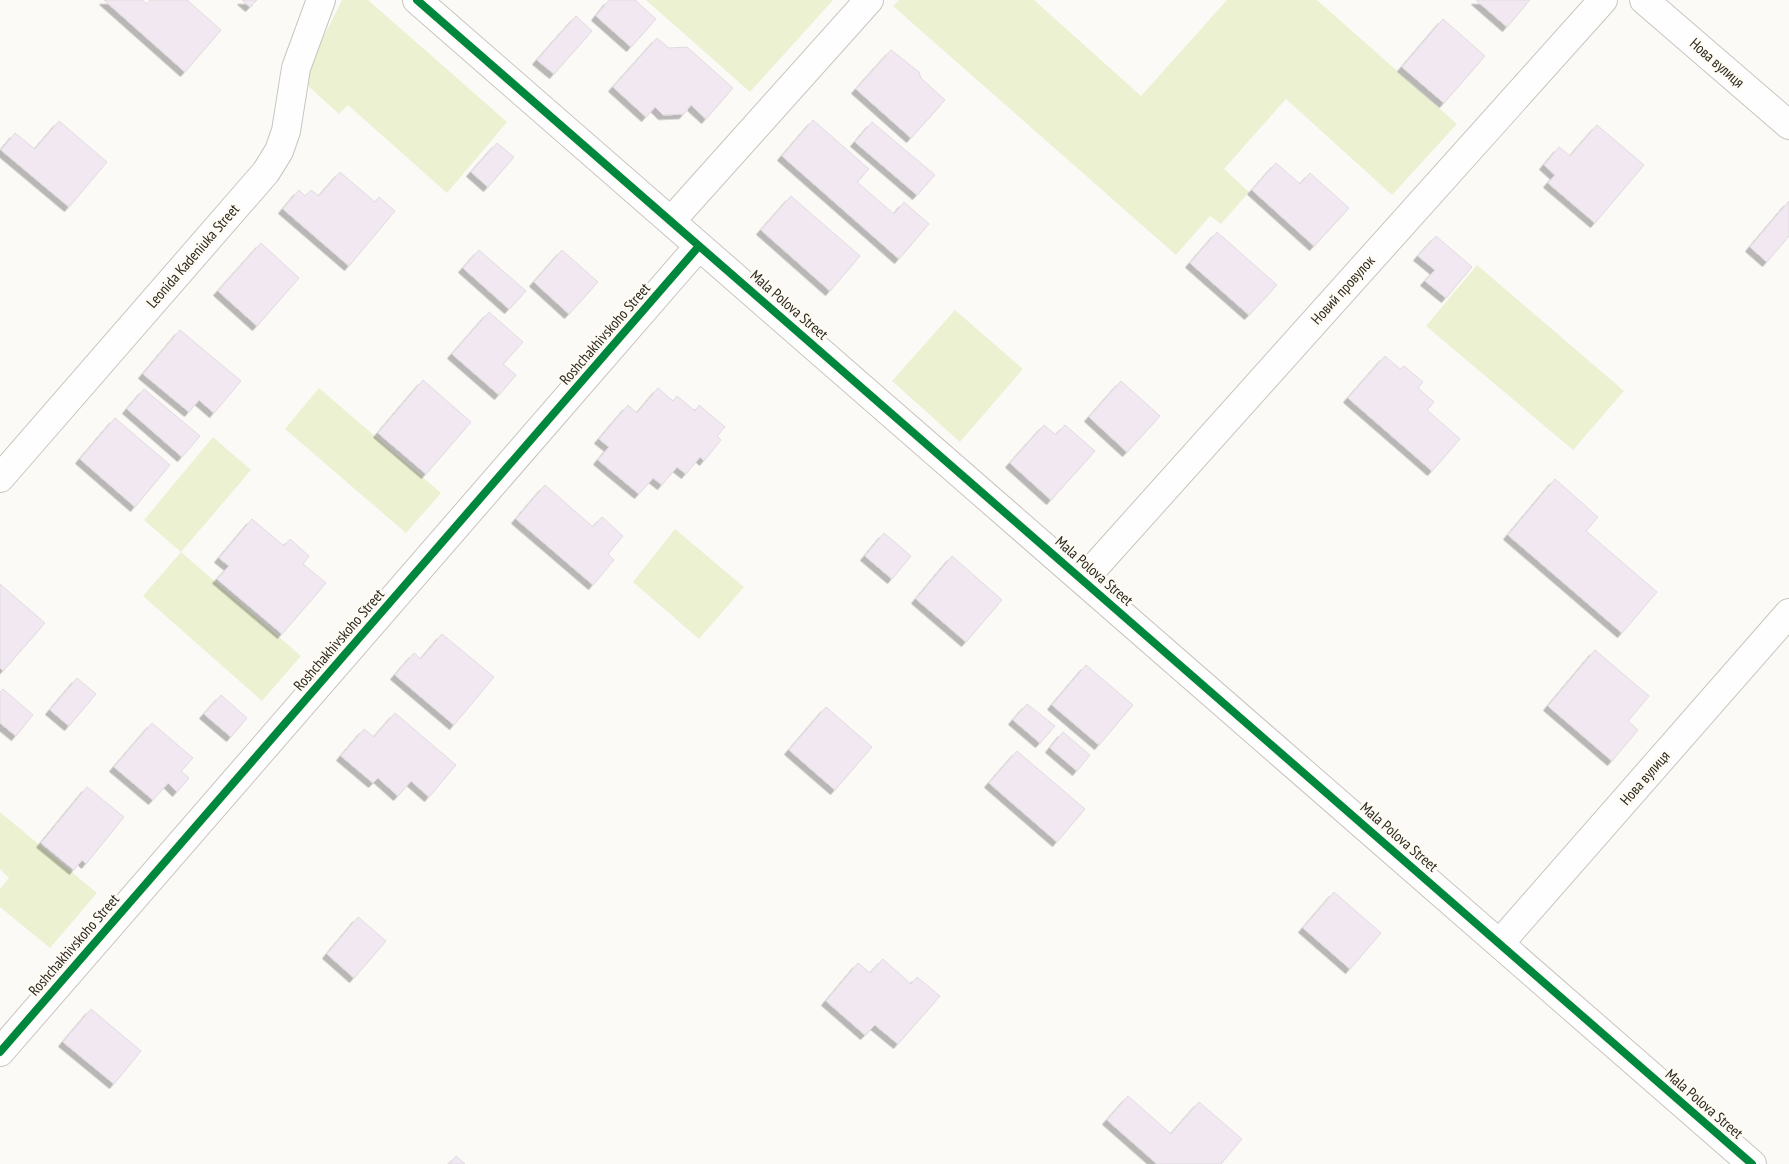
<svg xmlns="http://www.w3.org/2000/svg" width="1789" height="1164" font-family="'PT Sans Narrow',sans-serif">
  <defs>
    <filter id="shadow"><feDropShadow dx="-4.5" dy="4.5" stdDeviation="0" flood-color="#0004"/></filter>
  </defs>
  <rect width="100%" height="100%" fill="#fcfaf7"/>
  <!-- green -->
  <path fill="#ecf1d2" d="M342,0H368L507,122L447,193L348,105L339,114L306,84L319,46Z
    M646,0H833L750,92Z
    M899,0H1034L1141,96L1227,0H1317L1457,124L1392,195L1286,99L1224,169L1249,192L1221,224L1210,216L1176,255L893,6Z
    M1477,265L1624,391L1573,450L1426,326Z
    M955,310L1023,369L960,442L892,381Z
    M319,388L441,493L406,533L285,429Z
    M213,437L251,470L181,552L301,656L262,701L143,596L181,552L144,520Z
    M675,529L744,587L699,639L633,582Z
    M0,812L97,893L50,948L0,907V889L9,878L0,869Z"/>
  <!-- building -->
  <path fill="#f2e8f2" stroke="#e0dbdf" filter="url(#shadow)" d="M104,0H142L147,4L150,0H187L221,30L185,72Z
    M242,0H257L250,7Z
    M609,0H635L656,19L631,47L596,16Z
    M1476,0H1530L1507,27Z
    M576,16L592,31L554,74L537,60Z
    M1443,19L1485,56L1444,103L1402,67Z
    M657,38L669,48L687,47L733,88L706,119L691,105L684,114L663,115L655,107L646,117L613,87Z
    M891,50L919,72L921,78L945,100L911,138L856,89Z
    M813,120L869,169L857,182L894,214L904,202L929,224L899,259L782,156Z
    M59,121L107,162L69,207L1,150L15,133L35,149Z
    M872,122L935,175L917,195L855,142Z
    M1597,125L1644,165L1595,223L1548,183L1555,175L1544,165L1559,147L1570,156Z
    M497,143L514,157L488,187L471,172Z
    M1276,163L1300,184L1310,173L1349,208L1314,246L1252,190Z
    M340,172L375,202L379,197L395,211L349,266L283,209L299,190L305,196L311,190L319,196Z
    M791,196L860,256L830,291L761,230Z
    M1789,201V236L1767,262L1750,247Z
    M1217,232L1277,285L1249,315L1190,263Z
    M1436,236L1472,267L1446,298L1425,281L1435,270L1418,256Z
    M261,243L299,278L257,326L218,291Z
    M479,250L526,291L509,309L463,268Z
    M562,250L598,282L569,314L534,282Z
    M489,312L523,342L503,364L516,375L499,395L452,354Z
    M180,330L241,381L214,413L199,400L189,412L143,374Z
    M1385,356L1400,369L1404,366L1423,382L1418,388L1434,402L1427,410L1460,439L1432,471L1348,398Z
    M423,380L471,422L426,474L378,433Z
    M1121,381L1160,416L1127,452L1089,417Z
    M658,388L673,401L677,396L695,411L699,405L725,427L717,436L721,440L704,461L700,457L686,474L677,467L662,485L653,478L639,494L598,460L609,447L599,439L628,405L637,413Z
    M144,389L200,436L182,457L127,409Z
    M115,418L170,465L135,507L80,459Z
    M1044,425L1056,435L1065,425L1095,451L1051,500L1010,463Z
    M1555,479L1598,517L1586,531L1657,592L1622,633L1508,535Z
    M545,485L593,527L602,517L623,536L608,554L614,560L593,585L516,519Z
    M252,519L284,546L290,539L309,556L303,564L326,583L282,634L217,579L229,566L219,558Z
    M884,533L911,556L892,579L865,556Z
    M952,556L1002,600L966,642L916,599Z
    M0,584L45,623L3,671L0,668Z
    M442,634L494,677L454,725L395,675L414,653L421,659Z
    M1595,650L1649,696L1628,721L1638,730L1612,761L1548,706Z
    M1086,665L1133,705L1099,745L1052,705Z
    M77,678L96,694L69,726L50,710Z
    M3,689L33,715L16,736L0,723V692Z
    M221,695L247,718L231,737L204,714Z
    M1027,704L1055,726L1040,743L1013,720Z
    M826,707L872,747L835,790L789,750Z
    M395,713L456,765L429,797L411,781L398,796L378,778L373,783L341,756L364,729L374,737Z
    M152,723L193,758L181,771L189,778L177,792L168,783L153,800L114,767Z
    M1063,732L1090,755L1077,771L1050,748Z
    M1017,751L1085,809L1057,842L989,783Z
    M87,787L124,817L86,864L82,860L74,870L41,843Z
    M1334,892L1381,933L1350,969L1303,928Z
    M358,917L386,941L354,978L327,954Z
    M883,959L911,984L917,977L940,996L898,1044L875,1025L865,1035L826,1001L858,963L870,973Z
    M91,1009L141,1051L114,1084L63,1042Z
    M1128,1096L1171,1134L1199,1102L1242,1139L1221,1164H1157L1107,1120Z
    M456,1156L465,1164H449Z"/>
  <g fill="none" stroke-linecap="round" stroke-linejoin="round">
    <!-- minor casing -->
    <g stroke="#c8c5be" stroke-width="30">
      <path id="minor" d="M417,0L1752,1164
        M1644,0L1789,125
        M671,221L869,0
        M0,478L266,172L279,151L286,131L296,68L321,0
        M1084,579L1603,0
        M1500,943L1789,613
        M0,1052L699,246"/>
    </g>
    <!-- minor -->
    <use href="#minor" stroke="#fffefe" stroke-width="28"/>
    <!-- cycleway casing -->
    <g stroke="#fefbf5" stroke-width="11">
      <path id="cycleway" d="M417,0L1752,1164
        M0,1052L699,246"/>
    </g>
    <!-- cycleway -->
    <use href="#cycleway" stroke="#00873e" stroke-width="8"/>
  </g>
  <g text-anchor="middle" stroke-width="5" stroke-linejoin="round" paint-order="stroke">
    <!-- street labels -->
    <g font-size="15" fill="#2d271b" stroke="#fefbf5">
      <text transform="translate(1717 63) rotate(41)" y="5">Нова вулиця</text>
      <text transform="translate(193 256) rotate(-49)" y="5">Leonida Kadeniuka Street</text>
      <text transform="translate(1343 290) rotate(-48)" y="5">Новий провулок</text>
      <text transform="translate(789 305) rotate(41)" y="5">Mala Polova Street</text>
      <text transform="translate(605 334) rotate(-49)" y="5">Roshchakhivskoho Street</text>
      <text transform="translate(1094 571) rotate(41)" y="5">Mala Polova Street</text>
      <text transform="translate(339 640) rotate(-49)" y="5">Roshchakhivskoho Street</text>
      <text transform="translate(1645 778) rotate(-49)" y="5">Нова вулиця</text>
      <text transform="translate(1399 837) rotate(41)" y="5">Mala Polova Street</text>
      <text transform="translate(74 945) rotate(-49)" y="5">Roshchakhivskoho Street</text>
      <text transform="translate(1704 1104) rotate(41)" y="5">Mala Polova Street</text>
    </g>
  </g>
</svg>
